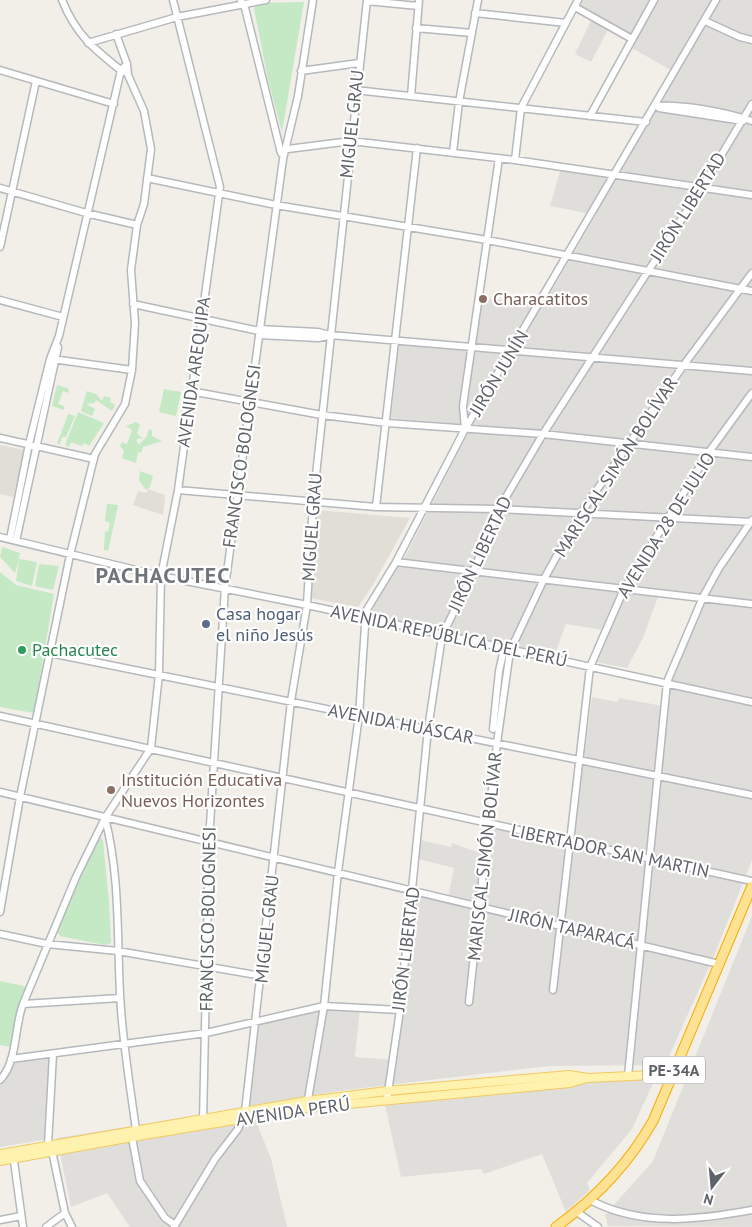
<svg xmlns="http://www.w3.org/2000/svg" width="752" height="1227" font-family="'PT Sans',sans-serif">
  <rect width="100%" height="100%" fill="#f1efe8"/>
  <!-- industrial -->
  <path fill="#e0deda" d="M583,0H752V860L714,956L665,1065L549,1066L338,1091L250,1106L271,1159L287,1227H130L107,1193L71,1207L57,1138L250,1107L258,1024L325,1006L360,1008L355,1057L395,1060L416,896L447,902L454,868L418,859L420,840L451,847L452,843L491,857L494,828L573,844L592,697L617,702L619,698L663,706L700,599L659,594L643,638L627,668L590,661L603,630L566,624L555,654L372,617L369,610L404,559L472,425L391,418L399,341L475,343L482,297L542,307L596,215L550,206L561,168L618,177L676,73L630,47L635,37L611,24L591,62L575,54L594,14L580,6Z
    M752,916V1227L608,1226L605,1215L653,1161Z
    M55,1051L49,1139L0,1147V1085L5,1081L14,1056Z
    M656,1077L632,1129L587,1183L590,1190L566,1212L542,1154L484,1174L481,1169L401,1177L384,1100Z"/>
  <!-- education -->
  <path fill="#e1ded6" d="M0,445L25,450L13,497L0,494Z
    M148,489L165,495L163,515L133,505L138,491L147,493Z
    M317,510L410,518L374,583L358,607L310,598Z"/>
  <!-- green -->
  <path fill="#c5e8c5" d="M304,2L282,132L268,80L254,8L259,3Z
    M57,385L69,389L68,393L63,391L58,404L64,406V410L52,406Z
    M164,389L181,392L176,416L159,412Z
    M87,391L96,394L102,401L104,396L111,398L110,402L115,405L112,411L96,400L94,403L86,404L95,409L92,416L81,411Z
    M78,412L104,423L89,446L84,443L82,446L71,442L69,447L65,445Z
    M68,414L75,416L66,437H62L60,444H57Z
    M136,422L140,425L137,433L143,439L139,438L136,440L139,445L147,436L149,429L152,430V436L162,441L143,447L141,453L138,452L136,463L122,458L124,451L120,446L122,442L127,444L132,430L126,426Z
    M140,471L153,476L150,487L146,490L139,480Z
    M107,504L118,505L108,551L104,550L105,532L108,531L110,523L105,521Z
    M2,547L20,553L19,559L37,562L32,586L16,581L19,560L15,573L0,557Z
    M39,564L59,566L53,590L35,586Z
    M0,572L16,585L54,594L34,713L0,707Z
    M99,835L103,841L109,902L111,943L105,945L60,936L57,932Z
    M0,981L28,987L17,1014L11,1047L0,1045Z"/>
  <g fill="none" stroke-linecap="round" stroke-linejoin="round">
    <!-- minor casing -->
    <g stroke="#b5b8bc" stroke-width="9">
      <path id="minor" d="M62,0C76,35 94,49 123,72
        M241,1L245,8L281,153
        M367,1L418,6
        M575,7L632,39
        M475,13L566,23
        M705,21L740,37L752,40
        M416,28L472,33
        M88,43L177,17L266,0
        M0,70L114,104
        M301,71L359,63
        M355,90L646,122
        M411,96L419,0
        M655,106C683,104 726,112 752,121
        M659,108L743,121
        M590,116L654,0
        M280,150L351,141L515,160L752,195
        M453,152L459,102L478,0
        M515,160L521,108L578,0
        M147,178L276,205L487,240L752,291
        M0,188L86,213L137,225
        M0,247L36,81
        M0,300L63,317
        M133,304L259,331
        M259,329L318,332L330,335L752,371
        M259,335L318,338L329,336
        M52,359L132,370
        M190,391L322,415L387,423L543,434L752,457
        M465,429L463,406L499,158
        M0,438L94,459
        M178,490L376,507L499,509L752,522
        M376,507L417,148
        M0,537L161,576L307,605L752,702
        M10,539L29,444L50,359L59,336L121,70L127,64
        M16,541L58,347
        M396,562L752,604
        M50,653L752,795
        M0,716L752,881
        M493,729L499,671L504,649
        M0,792L719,964
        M105,818C120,875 117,936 120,994C122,1039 130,1085 136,1130
        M0,912L20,797L70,555L95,454L125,404L132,370L135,323L131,270L137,225L144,204L151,149L144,111L128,75L127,64L116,34
        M0,934L47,944L118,951L262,976
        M553,990L590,667L624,589L709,452L752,393
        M469,1002L497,743L510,651L544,579L580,514L683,366L752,273
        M23,1004L120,998
        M53,1054L48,1145L52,1151L65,1213L72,1227
        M11,1059L206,1033L324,1006L400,1010
        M628,1076L667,682L703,597L719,568L752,520
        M0,1080C18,1061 14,1027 23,1004L76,877L105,818L151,748L159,674L161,576L178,490L220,187L173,0
        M387,1099L400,1010L428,729L442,636L474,570L499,509L543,434L701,189L752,104
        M307,1105L324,1006L338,872L359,715L366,611L396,562L465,429L716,0
        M203,1122L209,841L225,587L283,159L298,96L313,0
        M131,1132L140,1181L165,1218L175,1225
        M13,1154L23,1227
        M590,1200C641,1227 698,1220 752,1210
        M577,1212L598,1227
        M0,1220L21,1216
        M46,1227L65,1213
        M174,1227L215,1159L238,1129L245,1112L291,701L307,605L313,503L367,0"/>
    </g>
    <!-- major casing -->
    <g stroke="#f2c960" stroke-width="10">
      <path id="major" d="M0,1154L307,1101L387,1091L569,1075L588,1078L673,1074
        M0,1161L132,1137L306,1108L570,1083L584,1079"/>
    </g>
    <!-- highway casing -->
    <g stroke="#f9ab00" stroke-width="11">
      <path id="highway" d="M556,1227C596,1198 628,1165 653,1121L752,886"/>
    </g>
    <!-- minor -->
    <use href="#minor" stroke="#fff" stroke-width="6"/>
    <!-- major -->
    <use href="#major" stroke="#fff2af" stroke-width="8"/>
    <!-- highway -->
    <use href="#highway" stroke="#fde293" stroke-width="9"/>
  </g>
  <!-- markers -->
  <g fill="#8d6e63" stroke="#fff" stroke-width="2">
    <circle cx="483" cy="299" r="5"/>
    <circle cx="111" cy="790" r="5"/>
  </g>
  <circle fill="#5c6f8a" stroke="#fff" stroke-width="2" cx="206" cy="624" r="5"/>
  <circle fill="#2e9e5b" stroke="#fff" stroke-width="2" cx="22" cy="650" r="5"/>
  <g text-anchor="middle" stroke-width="4.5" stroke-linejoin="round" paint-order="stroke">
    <!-- shield labels -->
    <rect fill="#fff" stroke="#8f9295" stroke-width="1" x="643" y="1056.5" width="62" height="27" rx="4"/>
    <g font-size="16" font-weight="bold" fill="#5f6368">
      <text x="674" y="1076">PE-34A</text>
    </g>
    <!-- street labels -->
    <g font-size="18" fill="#5f6368" stroke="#fff">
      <text transform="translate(352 124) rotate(-84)" y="6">MIGUEL GRAU</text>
      <text transform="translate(688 207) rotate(-58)" y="6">JIRÓN LIBERTAD</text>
      <text transform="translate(194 372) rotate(-82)" y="6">AVENIDA AREQUIPA</text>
      <text transform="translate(499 373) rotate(-59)" y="6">JIRÓN JUNÍN</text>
      <text transform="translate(242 456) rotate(-82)" y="6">FRANCISCO BOLOGNESI</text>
      <text transform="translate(616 467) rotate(-57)" y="6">MARISCAL SIMÓN BOLÍVAR</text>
      <text transform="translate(666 525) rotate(-58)" y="6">AVENIDA 28 DE JULIO</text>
      <text transform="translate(312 527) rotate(-86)" y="6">MIGUEL GRAU</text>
      <text transform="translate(480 554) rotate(-65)" y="6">JIRÓN LIBERTAD</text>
      <text transform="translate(449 636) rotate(12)" y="6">AVENIDA REPÚBLICA DEL PERÚ</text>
      <text transform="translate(401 724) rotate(11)" y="6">AVENIDA HUÁSCAR</text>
      <text transform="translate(610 851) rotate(12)" y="6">LIBERTADOR SAN MARTIN</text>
      <text transform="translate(485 856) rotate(-84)" y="6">MARISCAL SIMÓN BOLÍVAR</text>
      <text transform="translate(208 919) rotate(-89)" y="6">FRANCISCO BOLOGNESI</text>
      <text transform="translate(267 929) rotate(-84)" y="6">MIGUEL GRAU</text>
      <text transform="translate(572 929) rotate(13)" y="6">JIRÓN TAPARACÁ</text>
      <text transform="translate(406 949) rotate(-83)" y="6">JIRÓN LIBERTAD</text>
      <text transform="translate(293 1112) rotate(-8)" y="6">AVENIDA PERÚ</text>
    </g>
    <!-- education labels -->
    <g font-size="18" fill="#785e54" stroke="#fff" text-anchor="start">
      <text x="493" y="305">Characatitos</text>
      <text x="121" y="786">Institución Educativa<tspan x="121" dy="21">Nuevos Horizontes</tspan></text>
    </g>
    <!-- service labels -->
    <g font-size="18" fill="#4e5e75" stroke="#fff" text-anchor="start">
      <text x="216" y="620">Casa hogar<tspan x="216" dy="21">el niño Jesús</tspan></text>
    </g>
    <!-- leisure labels -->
    <g font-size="18" fill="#27864d" stroke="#fff" text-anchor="start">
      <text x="32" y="656">Pachacutec</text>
    </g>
    <!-- district labels -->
    <g font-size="22" font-weight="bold" letter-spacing="1" fill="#70757a" stroke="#fff">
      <text x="163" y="583">PACHACUTEC</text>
    </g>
  </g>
  <!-- north arrow -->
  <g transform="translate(712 1187) rotate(196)" stroke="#ffffff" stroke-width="4" paint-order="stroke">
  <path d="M0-4L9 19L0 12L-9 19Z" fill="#5f6368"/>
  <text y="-8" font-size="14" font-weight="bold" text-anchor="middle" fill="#5f6368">N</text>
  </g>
</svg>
